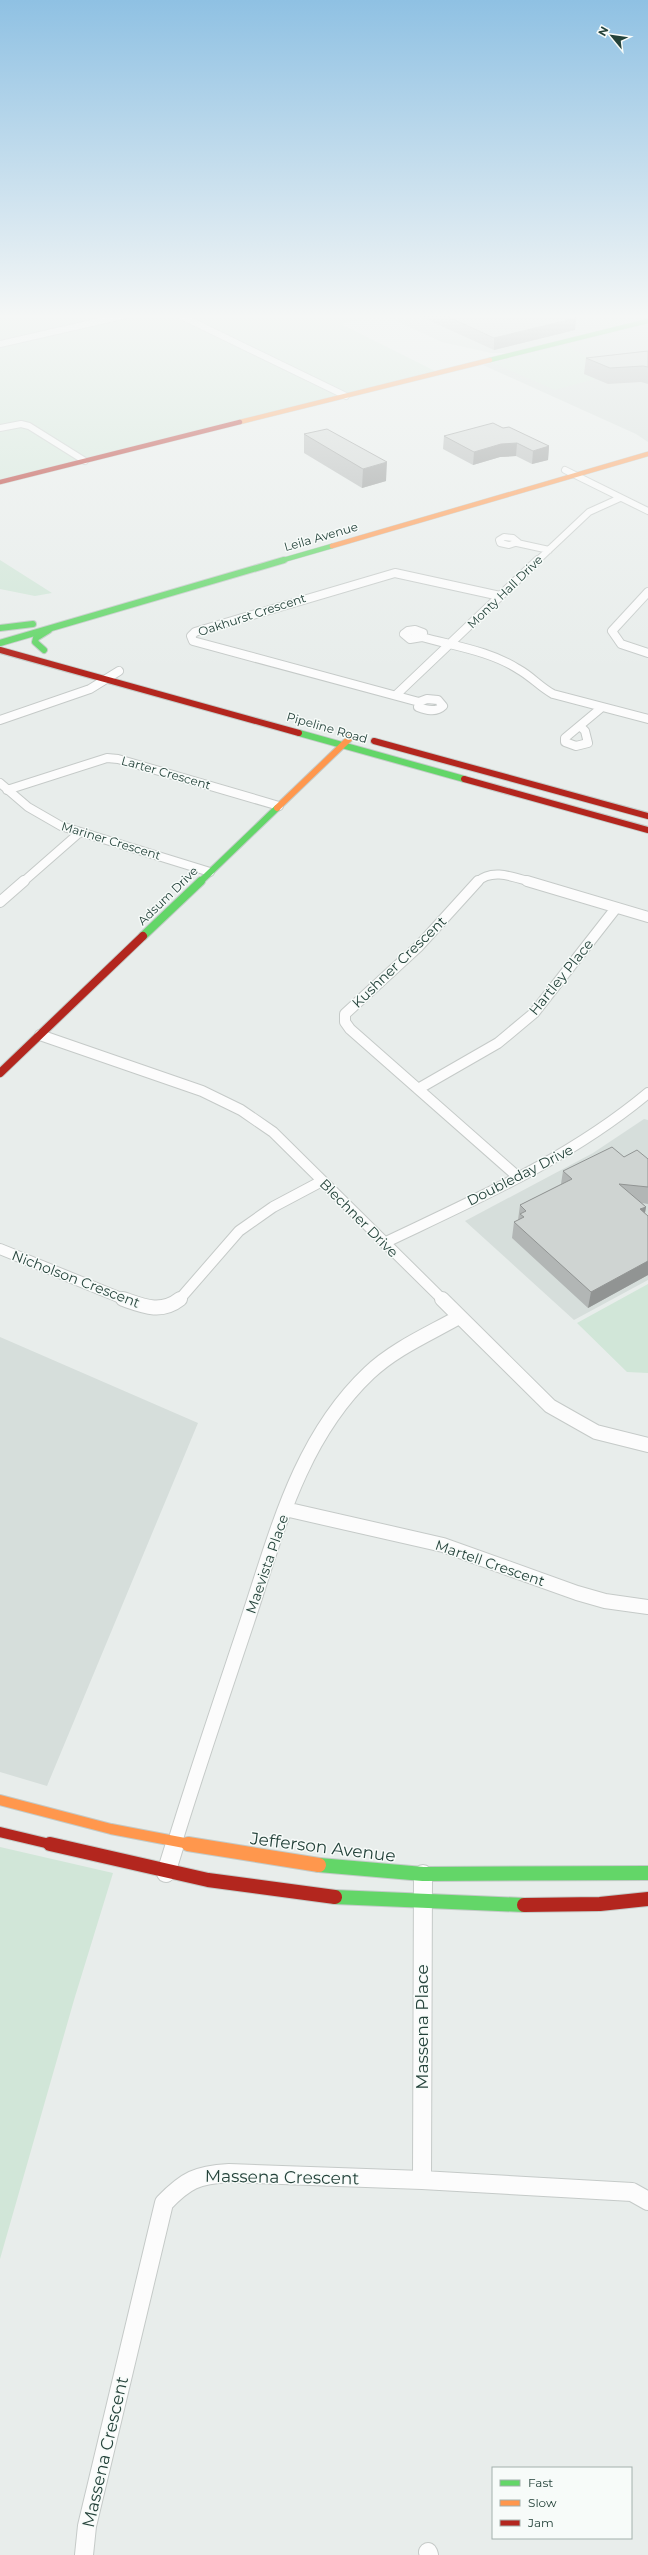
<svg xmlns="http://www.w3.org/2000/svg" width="648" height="2555" font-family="Montserrat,sans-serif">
  <rect width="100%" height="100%" fill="#e8edeb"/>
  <!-- built -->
  <path fill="#d6dedb" d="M381,314H648V318L510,353H491L442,342Z
    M648,323V442L636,434L483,365Z
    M644,1119L648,1120V1280L574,1320L465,1221L593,1153Z
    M0,1337L198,1423L47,1786L0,1772Z"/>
  <!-- green -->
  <path fill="#d1e6d8" d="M0,314H383L341,324L439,373L0,485Z
    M565,345L601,364L589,374L595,379L555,390L493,363Z
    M0,560L52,593L35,596L0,589Z
    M648,1284V1373L627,1372L577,1323Z
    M0,1847L113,1873L74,2000L0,2259Z"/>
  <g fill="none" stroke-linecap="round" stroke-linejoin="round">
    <!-- street-far4 casing -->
    <g stroke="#c5cac8" stroke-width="8">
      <path id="street-far4" d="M177,314L346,396
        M0,344L131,314
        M0,428L21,424L29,426L85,461
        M565,470L648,511
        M504,537L513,538L518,542L509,545L500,543L499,540Z
        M517,543L549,550
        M537,561L589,512L620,498"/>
    </g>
    <!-- street-far3 casing -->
    <g stroke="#c5cac8" stroke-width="10">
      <path id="street-far3" d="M648,592L612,631L621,644L648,653
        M415,630L423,633L422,637L410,639L404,634L408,631Z
        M422,637C454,646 490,651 518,669C531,676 540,687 553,694L648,719
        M396,695L538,560
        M427,699L438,700L443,706C436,713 426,710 418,707L419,702Z
        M419,702L193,641L191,636L195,632L395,573L500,596
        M0,720L90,689L119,671
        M580,726L585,731L588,743L576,746L565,742V738L601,708
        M0,783L28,807L61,826L210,872
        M7,790L107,758L118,759L279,806
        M23,882L79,833
        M477,882C492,868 513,877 531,882"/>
    </g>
    <!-- street-far2 casing -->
    <g stroke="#c5cac8" stroke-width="12">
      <path id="street-far2" d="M478,881L419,946L345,1014V1022L350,1029L518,1177
        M527,881L648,917
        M0,902L24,881
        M40,1035L202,1091L241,1110L273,1132L443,1300
        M418,1089L498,1043L534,1013L616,908
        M384,1243C476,1199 569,1159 648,1093
        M0,1249L126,1300
        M179,1300L239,1231L273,1207L322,1181"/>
    </g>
    <!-- street-far1 casing -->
    <g stroke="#c5cac8" stroke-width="16">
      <path id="street-far1" d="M123,1299C143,1306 161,1314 180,1299
        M442,1299L550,1406L596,1432L648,1445
        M285,1509L443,1545L577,1593L605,1601L648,1607
        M174,1845C197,1770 222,1697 247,1622C276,1535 299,1439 369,1373C394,1349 429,1334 459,1317"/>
    </g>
    <!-- street casing -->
    <g stroke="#c5cac8" stroke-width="20">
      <path id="street" d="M166,1873L175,1844
        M422,2180L423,1874
        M428,2552L429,2555
        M84,2555L87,2526L164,2203C186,2180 197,2175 229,2173L422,2180L632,2192L648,2201"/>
    </g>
    <!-- fast-far3 casing -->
    <g stroke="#c3cbc8" stroke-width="5.5">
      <path id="fast-far3" d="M490,360L648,321
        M280,561L332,546"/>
    </g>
    <!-- fast-far2 casing -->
    <g stroke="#c3cbc8" stroke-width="8">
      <path id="fast-far2" d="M0,628L33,624
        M0,643L284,560
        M44,650L35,642L36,638L49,630
        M299,733L464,779
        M200,882L277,808"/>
    </g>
    <!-- fast-far1 casing -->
    <g stroke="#c3cbc8" stroke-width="10">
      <path id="fast-far1" d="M143,936L201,881"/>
    </g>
    <!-- fast casing -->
    <g stroke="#c3cbc8" stroke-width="16">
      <path id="fast" d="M319,1865L423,1874L648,1873
        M335,1897L524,1905"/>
    </g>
    <!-- slow-far3 casing -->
    <g stroke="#c3cbc8" stroke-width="5.5">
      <path id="slow-far3" d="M240,422L490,360
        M332,546L648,454"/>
    </g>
    <!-- slow-far2 casing -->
    <g stroke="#c3cbc8" stroke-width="8">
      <path id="slow-far2" d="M277,808L350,738"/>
    </g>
    <!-- slow-far1 casing -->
    <g stroke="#c3cbc8" stroke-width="12">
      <path id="slow-far1" d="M0,1800L111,1829L195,1845"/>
    </g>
    <!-- slow casing -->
    <g stroke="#c3cbc8" stroke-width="16">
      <path id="slow" d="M188,1844L319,1865"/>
    </g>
    <!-- jam-far4 casing -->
    <g stroke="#c3cbc8" stroke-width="5.5">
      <path id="jam-far4" d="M0,482L240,422"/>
    </g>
    <!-- jam-far3 casing -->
    <g stroke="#c3cbc8" stroke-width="8">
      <path id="jam-far3" d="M0,650L299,733
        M374,741L648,816
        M464,779L648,830"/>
    </g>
    <!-- jam-far2 casing -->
    <g stroke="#c3cbc8" stroke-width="10">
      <path id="jam-far2" d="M0,1073L143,936"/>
    </g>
    <!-- jam-far1 casing -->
    <g stroke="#c3cbc8" stroke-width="12">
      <path id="jam-far1" d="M0,1832L54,1845"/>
    </g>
    <!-- jam casing -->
    <g stroke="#c3cbc8" stroke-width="16">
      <path id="jam" d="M50,1844L208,1880L335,1897
        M524,1905L600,1904L648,1899"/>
    </g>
    <!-- street-far4 -->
    <use href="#street-far4" stroke="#fcfcfc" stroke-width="6"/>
    <!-- street-far3 -->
    <use href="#street-far3" stroke="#fcfcfc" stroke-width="8"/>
    <!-- street-far2 -->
    <use href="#street-far2" stroke="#fcfcfc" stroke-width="10"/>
    <!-- street-far1 -->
    <use href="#street-far1" stroke="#fcfcfc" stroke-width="14"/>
    <!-- street -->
    <use href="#street" stroke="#fcfcfc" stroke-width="18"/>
    <!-- fast-far3 -->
    <use href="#fast-far3" stroke="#63d668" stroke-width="4.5"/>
    <!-- fast-far2 -->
    <use href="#fast-far2" stroke="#63d668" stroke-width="6"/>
    <!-- fast-far1 -->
    <use href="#fast-far1" stroke="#63d668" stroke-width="8"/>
    <!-- fast -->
    <use href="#fast" stroke="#63d668" stroke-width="14"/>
    <!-- slow-far3 -->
    <use href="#slow-far3" stroke="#ff974d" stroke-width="4.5"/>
    <!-- slow-far2 -->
    <use href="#slow-far2" stroke="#ff974d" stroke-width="6"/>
    <!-- slow-far1 -->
    <use href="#slow-far1" stroke="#ff974d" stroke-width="10"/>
    <!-- slow -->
    <use href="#slow" stroke="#ff974d" stroke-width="14"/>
    <!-- jam-far4 -->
    <use href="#jam-far4" stroke="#b3261e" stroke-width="4.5"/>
    <!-- jam-far3 -->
    <use href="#jam-far3" stroke="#b3261e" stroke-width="6"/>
    <!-- jam-far2 -->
    <use href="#jam-far2" stroke="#b3261e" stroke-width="8"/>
    <!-- jam-far1 -->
    <use href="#jam-far1" stroke="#b3261e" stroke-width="10"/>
    <!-- jam -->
    <use href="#jam" stroke="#b3261e" stroke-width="14"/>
  </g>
  <!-- wall -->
  <path fill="#b2b6b5" d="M415,314H568L576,318L575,330L494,350Z
    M648,351V384L641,382L608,384L584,374L586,358Z
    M503,428L549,446L548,460L532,464L516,456L500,457L473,465L443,449L444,436Z
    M304,434L386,481L362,488L304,453Z
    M624,1157L648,1159V1204L642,1203L646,1207L645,1213L648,1216V1275L588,1308L512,1238L514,1222L518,1220L520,1205L561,1184L563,1171Z"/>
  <!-- shaded-wall -->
  <path fill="#919493" d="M576,318L575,330L494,350V338Z
    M517,443L516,456L500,457L473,465L474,452L501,444Z
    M549,446L548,460L532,464L533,451Z
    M387,462L386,481L362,488L363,469Z
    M646,1207L643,1223L640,1209Z
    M648,1261V1275L588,1308L591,1292Z"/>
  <!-- building -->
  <path fill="#cfd4d2" stroke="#919493" d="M442,314H568L576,318L494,338Z
    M648,351V367L643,366L610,368L586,358Z
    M493,423L503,428L509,427L549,446L533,451L517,443L501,444L474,452L444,436Z
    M327,429L387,462L363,469L304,434Z
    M612,1147L624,1157L637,1150L648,1159V1187L619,1184L646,1207L640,1209L648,1216V1261L591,1292L514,1222L524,1217L520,1214L526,1211L520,1205L572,1179L563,1171Z"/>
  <!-- sky -->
  <linearGradient id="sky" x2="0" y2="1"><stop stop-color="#8fc1e3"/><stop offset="0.47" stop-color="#f5f7f6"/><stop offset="1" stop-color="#f5f7f6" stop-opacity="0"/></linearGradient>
  <rect width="648" height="672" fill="url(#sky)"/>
  <g text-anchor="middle" stroke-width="3" stroke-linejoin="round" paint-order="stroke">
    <!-- far-street labels -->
    <g font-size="12" fill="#24423a" stroke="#f7fbf9">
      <text transform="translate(321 537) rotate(-16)" y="4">Leila Avenue</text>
      <text transform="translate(505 592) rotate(-44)" y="4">Monty Hall Drive</text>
      <text transform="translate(252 615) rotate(-18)" y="4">Oakhurst Crescent</text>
      <text transform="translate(327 728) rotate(16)" y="4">Pipeline Road</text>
      <text transform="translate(166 773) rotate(16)" y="4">Larter Crescent</text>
      <text transform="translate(111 841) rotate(17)" y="4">Mariner Crescent</text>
      <text transform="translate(168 896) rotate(-44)" y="4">Adsum Drive</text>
    </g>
    <!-- street labels -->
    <g font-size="14" fill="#24423a" stroke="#f7fbf9">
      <text transform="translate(399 962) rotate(-44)" y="5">Kushner Crescent</text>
      <text transform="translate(561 977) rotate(-51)" y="5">Hartley Place</text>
      <text transform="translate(520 1175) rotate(-27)" y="5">Doubleday Drive</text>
      <text transform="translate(359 1218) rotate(45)" y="5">Blechner Drive</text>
      <text transform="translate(76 1279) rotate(21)" y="5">Nicholson Crescent</text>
      <text transform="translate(490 1563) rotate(19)" y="5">Martell Crescent</text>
      <text transform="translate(267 1564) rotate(-71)" y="5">Maevista Place</text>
    </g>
    <!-- near-street labels -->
    <g font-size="17" fill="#24423a" stroke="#f7fbf9">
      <text transform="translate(323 1847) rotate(7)" y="6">Jefferson Avenue</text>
      <text transform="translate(422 2027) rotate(-90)" y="6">Massena Place</text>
      <text transform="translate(282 2177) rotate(1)" y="6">Massena Crescent</text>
      <text transform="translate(105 2452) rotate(-77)" y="6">Massena Crescent</text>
    </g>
  </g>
  <!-- legend -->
  <rect x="492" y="2467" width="140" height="72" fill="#f7fbf9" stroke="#a3b1ad"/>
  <rect x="500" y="2480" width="20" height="6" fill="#63d668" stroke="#a3b1ad"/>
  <text x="528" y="2487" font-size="12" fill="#24423a">Fast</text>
  <rect x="500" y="2500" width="20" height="6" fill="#ff974d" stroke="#a3b1ad"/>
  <text x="528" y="2507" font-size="12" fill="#24423a">Slow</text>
  <rect x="500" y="2520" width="20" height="6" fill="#b3261e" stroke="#a3b1ad"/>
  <text x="528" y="2527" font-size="12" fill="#24423a">Jam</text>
  <!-- north arrow -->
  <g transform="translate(612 36) rotate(299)" stroke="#f7fbf9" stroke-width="3" paint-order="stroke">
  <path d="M0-3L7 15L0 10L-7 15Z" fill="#24423a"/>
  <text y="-6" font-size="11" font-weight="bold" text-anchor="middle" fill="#24423a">N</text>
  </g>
</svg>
